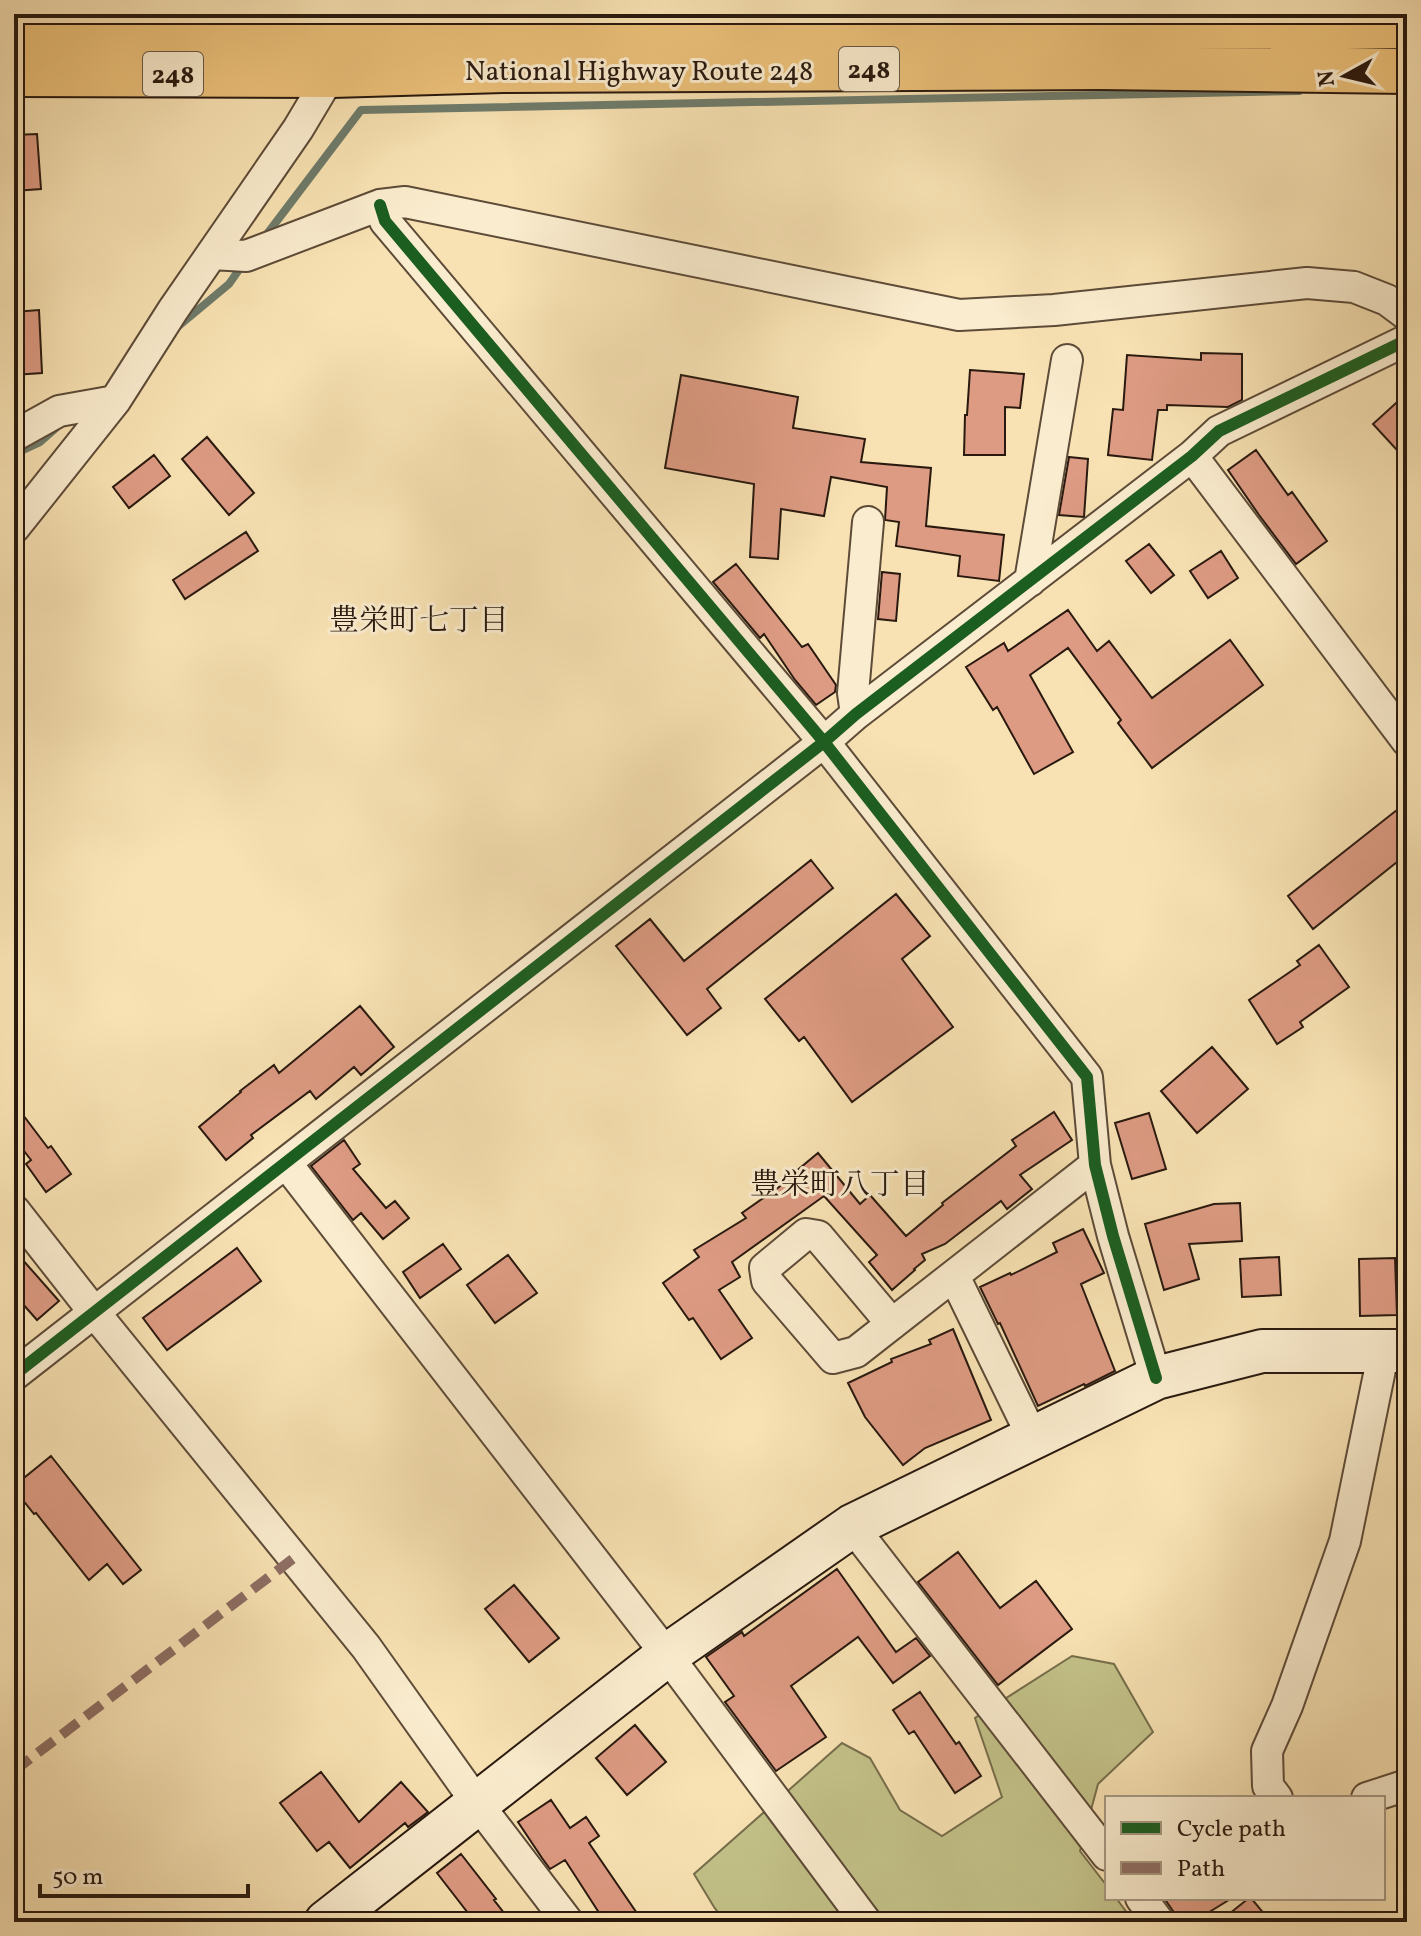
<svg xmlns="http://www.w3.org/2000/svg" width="1421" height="1936" font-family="Vollkorn,'Noto Serif JP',serif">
  <rect width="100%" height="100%" fill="#f8e2b3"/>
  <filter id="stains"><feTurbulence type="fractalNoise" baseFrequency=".0025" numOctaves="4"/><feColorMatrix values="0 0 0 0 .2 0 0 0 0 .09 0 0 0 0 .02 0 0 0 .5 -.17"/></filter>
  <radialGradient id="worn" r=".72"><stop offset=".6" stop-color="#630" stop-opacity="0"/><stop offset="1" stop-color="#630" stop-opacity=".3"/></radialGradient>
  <!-- green -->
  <path fill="#c3c289" stroke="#766e4c" stroke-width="2" d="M1072,1656L1114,1664L1153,1732L1098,1784L1080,1851L1107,1886V1898H1116L1134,1922H725L714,1907L694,1874L842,1743L870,1758L900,1810L942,1836L1002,1797L975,1718Z"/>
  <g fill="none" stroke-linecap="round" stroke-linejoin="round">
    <!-- stream -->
    <path stroke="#6f7c6b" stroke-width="8" d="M264,238L361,110L1299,91
      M175,329L229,284L243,264
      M14,454L40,442L57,427"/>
  </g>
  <!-- building -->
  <path fill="#dd9b83" stroke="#29190f" stroke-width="2" d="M37,134L41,189L14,191V135Z
    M39,310L42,373L14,375V312Z
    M1201,353L1242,354V400L1228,407L1167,405V410H1158L1152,460L1108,455L1113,409L1123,410L1127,355L1201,360Z
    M970,370L1024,374L1020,408L1005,407V455H964L965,415H967Z
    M681,375L798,397L793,428L865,439L861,462L931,468L926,526L1004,535L999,581L958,576L960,556L896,546L899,522L885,520L887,487L831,477L824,516L781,509L778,559L750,557L754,484L665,468Z
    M1407,393V461L1373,424Z
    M207,437L254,493L229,515L182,459Z
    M1256,450L1288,495L1292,492L1327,541L1296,564L1259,515L1228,470Z
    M154,455L170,476L129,508L113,487Z
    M1069,457L1088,459L1084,517L1059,515Z
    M246,532L258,551L185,599L173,580Z
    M1149,544L1174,575L1151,593L1126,561Z
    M1221,551L1238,578L1208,598L1190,571Z
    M736,564L802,647L808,644L836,685L835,692L816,705L795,680L764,634L760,638L713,582Z
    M882,572L900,574L896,621L878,619Z
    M1068,610L1097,651L1109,641L1152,698L1230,640L1263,685L1152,768L1118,723L1121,720L1068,648L1030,675L1073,752L1034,774L997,707L993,710L966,667L1004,643L1008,651Z
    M1407,802V854L1313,929L1288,896Z
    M811,860L833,888L707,989L721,1008L687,1035L616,946L650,919L684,961Z
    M896,894L930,936L902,959L953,1027L852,1102L804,1037L799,1041L765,999Z
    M1319,945L1349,987L1300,1022L1303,1027L1277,1044L1249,1000L1300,965L1297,961Z
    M360,1006L394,1047L361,1075L354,1067L316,1099L310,1091L251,1135L253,1138L226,1160L199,1127L241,1092L240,1091L274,1065L279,1073Z
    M1212,1047L1248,1089L1197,1133L1161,1091Z
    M14,1103L48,1148L51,1146L71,1174L46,1192L26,1164L31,1160L14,1138Z
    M1054,1112L1072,1140L1020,1175L1032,1189L1007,1209L1001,1201L945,1244L922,1254L925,1260L914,1269L915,1270L892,1290L869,1262L877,1255L824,1196L732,1262L740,1277L719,1290L752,1338L721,1359L693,1318L689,1320L663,1283L699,1257L694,1250L746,1218L742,1213L789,1180L788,1178L818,1153L860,1204L870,1195L906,1236L943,1205L942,1203L1016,1146L1012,1140Z
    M1149,1113L1166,1169L1132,1179L1115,1123Z
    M344,1140L360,1164L353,1169L386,1208L395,1201L409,1218L383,1239L361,1213L353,1220L311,1166Z
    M1240,1203L1242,1241L1189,1244L1199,1279L1164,1290L1145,1224L1214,1204Z
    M1083,1229L1104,1273L1081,1284L1115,1371L1085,1386L1084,1384L1038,1406L1000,1323L998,1324L980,1287L1010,1273L1011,1275L1057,1252L1053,1243Z
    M443,1244L461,1269L420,1298L403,1272Z
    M237,1248L261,1281L167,1350L143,1318Z
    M14,1250L59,1301L37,1320L14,1294Z
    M508,1255L537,1293L495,1323L467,1285Z
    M1279,1257L1281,1295L1242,1297L1240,1259Z
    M1395,1258L1397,1315L1360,1316L1359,1259Z
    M953,1329L991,1420L925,1448L903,1465L865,1417L848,1383L892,1362L891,1359L931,1344L929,1340Z
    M51,1456L141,1570L123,1584L107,1564L89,1580L36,1513L34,1514L14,1489V1486Z
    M958,1552L1000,1608L1036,1581L1072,1629L998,1685L918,1582Z
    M837,1569L896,1652L916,1638L930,1656L893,1683L858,1637L791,1686L826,1737L776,1771L725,1702L734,1696L706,1657L742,1632L744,1636Z
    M514,1585L559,1638L529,1662L485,1609Z
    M920,1692L956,1744L959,1742L981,1776L955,1793L914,1731L909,1734L893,1710Z
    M635,1725L666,1762L627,1795L596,1758Z
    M321,1772L359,1822L401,1782L428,1812L408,1827L405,1823L350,1868L329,1842L317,1851L280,1803Z
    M551,1800L570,1828L586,1817L599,1836L589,1843L643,1922H605L565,1860L550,1869L542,1858L518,1822Z
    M461,1854L496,1899L494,1900L511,1922H475L437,1873Z
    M1164,1898H1232L1193,1922H1178L1173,1911Z
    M1249,1898H1251L1271,1922H1219Z"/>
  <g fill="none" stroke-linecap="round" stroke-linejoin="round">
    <!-- street casing -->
    <g stroke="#5d4b38" stroke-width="34">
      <path id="street" d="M380,205L385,221L824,742L1087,1077L1095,1165L1113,1236L1156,1378
        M212,254L246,256L380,205L405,202L959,315L1054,310L1307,283L1354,287L1387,300L1407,315
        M14,436L59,411L115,401
        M1192,456L1407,741
        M14,528L115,401L173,310L298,129L338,62
        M1030,581L1067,360
        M856,714L853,693L868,522
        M286,1163L667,1655L866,1922
        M14,1210L94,1312L366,1647L477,1803L568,1922
        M954,1276L1033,1438
        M892,1324L818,1236L806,1234L765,1268L767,1281L833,1358L856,1352L1095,1165
        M14,1375L824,742L856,714L1192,456L1219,431L1407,340
        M852,1526L1107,1855
        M1277,1798L1268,1786L1267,1751L1287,1706L1345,1541L1384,1350
        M1367,1798L1407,1785
        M1141,1898L1159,1922"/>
    </g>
    <!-- secondary casing -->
    <g stroke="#29190f" stroke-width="46">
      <path id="secondary" d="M326,1922L667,1655L852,1526L1156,1378L1262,1351H1407"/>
    </g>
    <!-- highway casing -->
    <g stroke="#29190f" stroke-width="48">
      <path id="highway" d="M14,35L748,28L1407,26
        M14,74L332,75L503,70L1101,67L1407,71"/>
    </g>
    <!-- street -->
    <use href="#street" stroke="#faecce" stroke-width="30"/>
    <!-- secondary -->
    <use href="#secondary" stroke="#faecce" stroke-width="42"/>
    <!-- highway -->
    <use href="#highway" stroke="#ecc17a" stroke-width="44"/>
    <!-- quiet -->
    <path stroke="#8d6e63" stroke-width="10" stroke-dasharray="20 10" stroke-linecap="butt" d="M14,1771L294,1558"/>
    <!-- cycleway casing -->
    <g stroke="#faecce" stroke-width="17">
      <path id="cycleway" d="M380,205L385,221L824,742L1087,1077L1095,1165L1113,1236L1156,1378
        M14,1375L824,742L856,714L1192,456L1219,431L1407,340"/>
    </g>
    <!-- cycleway -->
    <use href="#cycleway" stroke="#1b5e20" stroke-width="12"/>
  </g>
  <g text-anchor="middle" stroke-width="6" stroke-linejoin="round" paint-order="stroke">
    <!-- shield labels -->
    <g fill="#faecce" stroke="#685848" stroke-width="2">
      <rect x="839" y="47" width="60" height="44" rx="6"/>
      <rect x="143" y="52" width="60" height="44" rx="6"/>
    </g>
    <g font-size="26" font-weight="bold" fill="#29190f">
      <text x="869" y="78">248</text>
      <text x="173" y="83">248</text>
    </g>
    <!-- street labels -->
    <g font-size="28" fill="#29190f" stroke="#faecce">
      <text x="639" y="80">National Highway Route 248</text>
    </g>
    <!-- neighbourhood labels -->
    <g font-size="30" fill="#29190f" stroke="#faecce">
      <text x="419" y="630">豊栄町七丁目</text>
      <text x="840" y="1194">豊栄町八丁目</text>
    </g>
  </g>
  <!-- margin -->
  <rect width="1421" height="1936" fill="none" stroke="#f8e2b3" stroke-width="48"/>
  <rect x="16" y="16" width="1389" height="1904" fill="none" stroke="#29190f" stroke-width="4"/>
  <rect x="24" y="24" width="1373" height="1888" fill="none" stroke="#29190f" stroke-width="2"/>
  <!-- legend -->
  <rect x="1105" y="1796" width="280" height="104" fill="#faecce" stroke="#a69882" stroke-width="2"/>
  <rect x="1121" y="1822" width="40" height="12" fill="#1b5e20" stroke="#a69882" stroke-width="2"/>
  <text x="1177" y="1836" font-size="24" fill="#29190f">Cycle path</text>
  <rect x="1121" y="1862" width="40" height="12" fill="#8d6e63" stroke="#a69882" stroke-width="2"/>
  <text x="1177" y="1876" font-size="24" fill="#29190f">Path</text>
  <!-- north arrow -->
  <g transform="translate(1345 76) rotate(262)" stroke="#faecce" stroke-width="6" paint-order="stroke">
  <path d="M0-6L14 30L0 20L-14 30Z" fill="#29190f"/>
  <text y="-12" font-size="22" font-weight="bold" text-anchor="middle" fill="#29190f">N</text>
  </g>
  <!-- scale -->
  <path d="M40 1884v12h208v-12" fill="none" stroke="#29190f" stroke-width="4"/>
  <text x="52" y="1884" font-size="24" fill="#29190f" stroke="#faecce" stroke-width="6" paint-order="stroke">50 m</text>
  <rect width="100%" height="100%" filter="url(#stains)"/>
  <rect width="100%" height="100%" fill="url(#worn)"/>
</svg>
